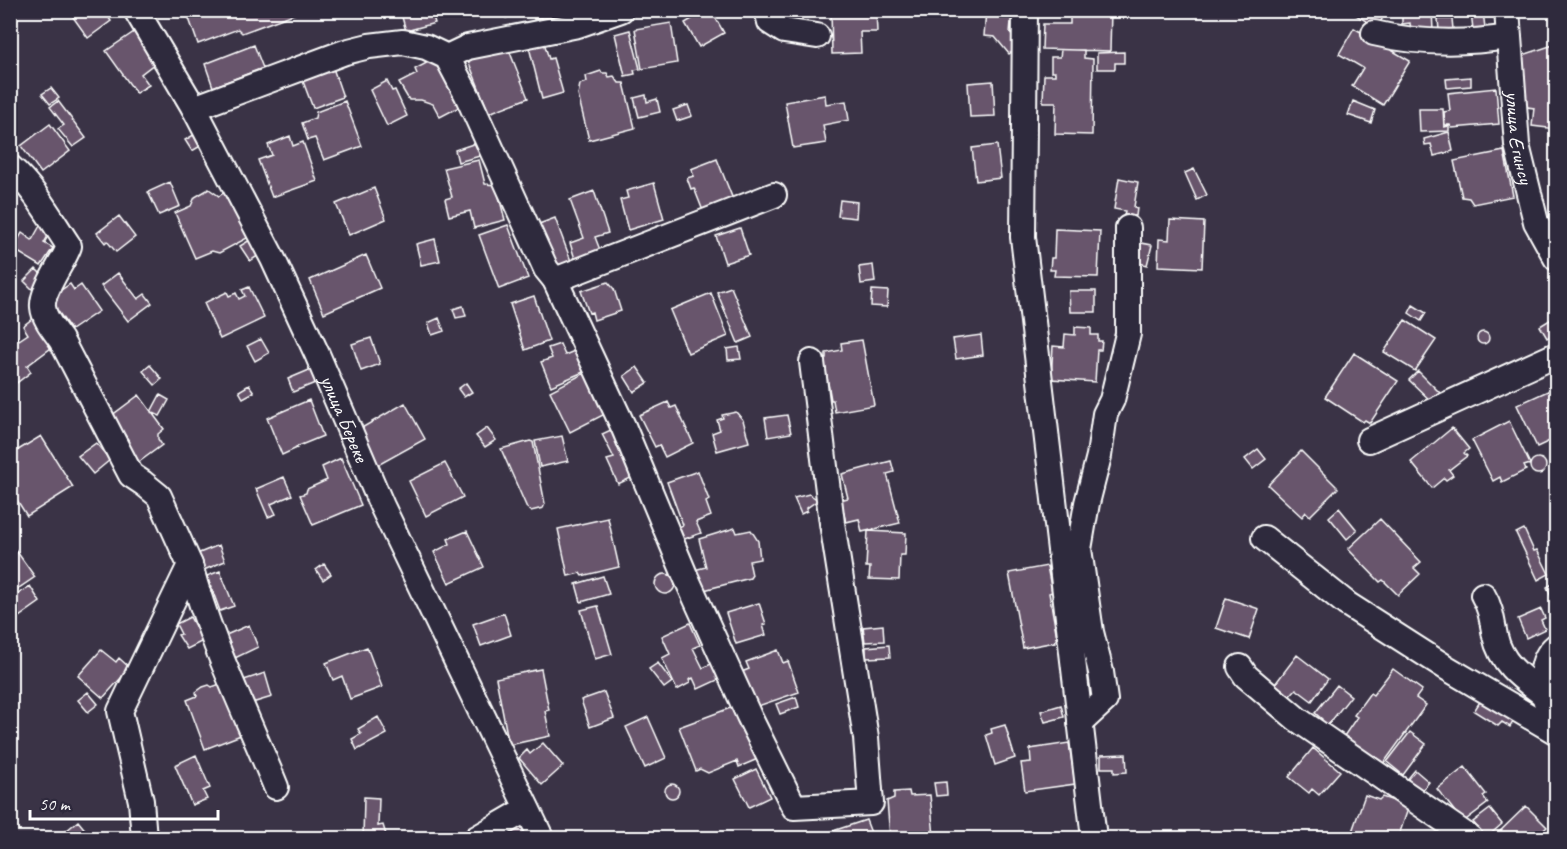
<svg xmlns="http://www.w3.org/2000/svg" width="1567" height="849" font-family="Caveat,sans-serif">
  <rect width="100%" height="100%" fill="#3a3346"/>
  <filter id="ink" filterUnits="userSpaceOnUse"><feTurbulence type="fractalNoise" baseFrequency=".0167" numOctaves="2"/><feDisplacementMap in="SourceGraphic" scale="12" xChannelSelector="R" yChannelSelector="G"/><feConvolveMatrix kernelMatrix="1 2 1 2 8 2 1 2 1" color-interpolation-filters="sRGB"/></filter>
  <g filter="url(#ink)">
    <!-- building -->
    <path fill="#68556c" stroke="#fff" stroke-width="1.5" d="M68,10H104L111,21L88,38Z
      M186,10H301L302,11L242,33L238,29L198,44Z
      M400,10H431L435,23L406,31Z
      M504,10H530L506,18Z
      M532,10H556V13L534,19Z
      M707,10H711L724,33L699,47L685,23Z
      M831,10H876L877,32H860L861,53L832,54Z
      M986,10H1012L1010,33L1019,46L1009,54L995,37L984,36Z
      M1111,10L1110,51L1042,49L1043,24H1070V11L1058,10Z
      M1348,10H1387L1377,28Z
      M1402,10H1432L1433,31L1411,32L1410,23L1402,24Z
      M1483,11L1485,28L1473,29L1471,12Z
      M1438,19H1452L1453,29L1439,30Z
      M671,23L677,63L642,69L635,29Z
      M1354,28L1410,61L1383,105L1352,86L1363,68L1339,54Z
      M630,30L640,69L634,70L635,74L625,76L615,34Z
      M134,32L155,63L141,74L149,85L136,93L106,51Z
      M543,39L549,59L553,58L563,93L542,99L528,43Z
      M1556,44V129L1532,126L1534,108L1520,106V56Z
      M254,45L263,68L213,87L205,64Z
      M509,50L528,98L489,113L467,58Z
      M1061,50H1084V58L1093,59L1092,135L1055,134L1056,102H1043L1044,75H1055V72H1051V57H1060Z
      M1124,52V63H1115V69H1097V53Z
      M438,57L463,105L440,117L433,104L421,100H409L399,83L417,74L415,69Z
      M332,65L343,97L313,108L301,76Z
      M601,71L602,73H607L609,77L614,76L619,83H624L635,128L589,140L578,95L580,84L587,82L586,76Z
      M1471,77V86L1447,88L1446,79Z
      M387,81L392,91L395,90L407,116L387,126L370,90Z
      M993,81L995,116L970,117L968,83Z
      M51,88L59,98L50,104L42,94Z
      M1496,88L1499,124L1452,128L1450,125H1445L1444,112L1450,111L1448,93Z
      M646,95L647,102L657,99L660,112L639,117L634,98Z
      M825,95L826,104L846,101L849,120L823,125L826,143L793,148L785,102Z
      M58,101L86,138L73,147L58,129L64,125L50,107Z
      M345,101L362,146L324,160L315,138L308,140L302,123L315,118L316,112Z
      M1353,101L1375,110L1371,123L1348,115Z
      M688,105L692,116L677,121L673,110Z
      M1419,109H1443L1444,127L1449,126V131L1420,132Z
      M50,124L70,151L41,173L21,146Z
      M1449,132L1453,151L1434,156L1431,144L1425,145L1424,139Z
      M197,133L204,144L192,151L185,140Z
      M290,136L293,146L303,142L317,181L272,197L258,160L272,155L268,145Z
      M476,143L480,156L458,162L455,150Z
      M997,145L1001,178L976,181L972,148Z
      M1504,151L1513,196L1473,204L1469,198L1462,197L1454,161Z
      M717,159L734,202L705,216L694,188L691,189L687,178L694,176L691,169Z
      M479,160L485,184L496,185L505,220L474,228L470,211L449,216L445,199L452,197L444,168Z
      M1194,169L1207,195L1197,200L1185,173Z
      M1119,178L1138,182L1134,207L1137,208L1136,216L1124,215L1125,211L1114,209Z
      M170,182L180,206L159,215L148,192Z
      M654,183L664,219L628,230L620,200L628,198L626,191Z
      M374,188L386,219L349,235L336,204Z
      M209,189L219,196L225,192L249,237L219,253L212,251L195,258L175,213L191,206L195,197Z
      M594,191L608,233L595,237L600,250L575,259L570,243L584,238L570,200Z
      M840,200L857,202L856,218L838,216Z
      M119,216L135,237L116,252L107,241L105,243L97,233Z
      M555,218L571,261L555,267L539,224Z
      M1170,220L1204,222L1202,268L1158,266L1159,239L1169,240Z
      M41,224L51,231L44,243L53,248L41,266L13,249L22,233L32,240Z
      M508,225L528,278L499,289L479,235Z
      M740,228L749,255L725,263L716,236Z
      M1055,229L1100,231L1098,277L1054,276L1055,270H1050L1051,258H1054Z
      M255,237L264,252L250,261L240,246Z
      M435,239L440,261L421,265L416,244Z
      M1141,243L1152,245L1147,265L1136,262Z
      M366,255L380,288L324,313L310,280Z
      M873,265L875,282L861,284L859,267Z
      M36,269L46,279L34,291L24,281Z
      M118,273L138,299L145,294L152,303L128,321L101,286Z
      M608,282L614,289L621,311L594,320L592,312L589,313L581,291Z
      M70,284L74,290L81,285L99,311L71,330L52,303L57,300L54,295Z
      M249,287L264,318L220,339L204,303L227,292L229,296L236,293L239,299L245,296L242,290Z
      M731,287L752,337L738,343L717,292Z
      M872,290L888,291L887,307L871,306Z
      M1069,291H1096V312H1070Z
      M711,293L728,336L688,353L670,310Z
      M534,296L549,341L525,350L510,304Z
      M1413,305L1426,313L1421,321L1409,313Z
      M463,306L466,316L456,318L453,309Z
      M37,315L56,339L49,345L51,348L27,366L31,372L10,388V339L16,336L19,340L28,334L23,326Z
      M439,318L444,331L432,335L428,323Z
      M1553,318L1556,322V326L1554,327L1556,333L1547,338L1540,326Z
      M1405,320L1436,340L1415,371L1384,352Z
      M1075,327L1091,328V335H1098V341H1102L1101,350H1097L1095,382L1051,379L1053,346L1064,347L1065,334L1075,335Z
      M1477 338a6 6 0 1 1 12 0a6 6 0 1 1-12 0Z
      M981,335L983,355L956,359L953,339Z
      M371,338L380,364L361,371L352,344Z
      M261,339L269,353L255,361L247,346Z
      M862,340L874,405L835,412L833,400H831L824,360L826,358V353L842,350L841,343Z
      M560,344L565,355L579,349L588,370L551,386L541,362L552,358L548,348Z
      M739,347L741,359L728,360L727,349Z
      M1354,353L1398,381L1370,423L1365,420L1363,422L1325,397Z
      M150,365L162,379L155,385L143,371Z
      M637,367L648,383L634,392L624,376Z
      M314,368L320,381L293,392L288,379Z
      M1418,371L1443,396L1434,404L1409,380Z
      M585,373L605,414L570,432L550,391Z
      M466,383L472,392L464,397L458,389Z
      M249,385L254,392L243,398L239,391Z
      M1550,390L1556,404V438L1537,447L1517,405Z
      M139,395L164,429L158,434V439L162,445L139,462L127,444L130,442L111,416Z
      M160,395L169,400L160,416L151,412Z
      M309,400L323,436L296,447L297,448L282,455L267,418Z
      M668,402L671,408L676,406L693,443L665,457L659,445L655,447L639,415Z
      M405,403L425,439L378,465L358,430Z
      M736,412L743,420L749,442L717,451L712,433L720,430L717,420L723,418L722,415Z
      M787,415L791,433L768,437L765,418Z
      M1509,421L1530,464L1524,466L1526,470L1502,482L1500,477L1493,481L1472,440Z
      M487,428L496,440L485,447L476,436Z
      M1452,428L1469,449L1464,453L1467,456L1449,470L1453,475L1446,480L1444,478L1432,488L1411,462Z
      M613,429L635,476L618,484L607,460L614,458L602,434Z
      M41,436L73,487L27,516L10,489V455Z
      M562,436L568,461L540,467L535,441Z
      M530,441L533,442L545,504L543,508L531,511L527,508L501,449Z
      M96,443L110,460L93,474L78,456Z
      M1258,449L1266,459L1253,469L1245,459Z
      M1301,451L1338,488L1310,516L1306,512L1302,517L1268,485Z
      M341,458L361,505L313,525L300,495L306,493L307,489L327,480L322,467Z
      M1530 466a8 8 0 1 1 16 0a8 8 0 1 1-16 0Z
      M891,461L894,472L887,474L900,523L862,532L859,519L846,522L840,500L848,498L842,474Z
      M445,463L463,497L426,516L409,481Z
      M698,471L709,500L706,502L711,516L696,522L701,533L679,541L675,529L683,525L667,482Z
      M284,477L292,495L271,504L276,514L268,517L256,489Z
      M809,494L818,500L807,508V511L801,514L794,498Z
      M1339,508L1357,530L1347,539L1329,517Z
      M608,518L619,567L582,576L580,573L568,576L558,529Z
      M1380,519L1421,562L1414,568L1420,574L1398,595L1383,580L1380,582L1348,549Z
      M735,528L737,533L751,530L758,541L760,559L749,561L752,575L750,578L700,591L694,570L706,567L699,539Z
      M1524,529L1534,551L1537,550L1549,574L1538,580L1516,533Z
      M467,531L484,567L449,583L434,552L450,544L448,539Z
      M868,531L906,533L905,555H900L899,580L869,579L870,567H866Z
      M10,542L35,577L10,594Z
      M219,545L225,561L204,570L197,554Z
      M324,564L331,574L323,580L316,570Z
      M1047,566L1052,592L1049,593L1057,637L1055,642L1023,648L1009,573Z
      M220,571L234,606L220,611L207,576Z
      M655 584a10 10 0 1 1 20 0a10 10 0 1 1-20 0Z
      M603,576L609,594L581,602L576,584Z
      M1556,582V608L1547,587Z
      M30,586L40,602L16,619H10V599Z
      M1226,598L1259,609L1249,639L1216,628Z
      M759,603L766,624L763,625L766,635L736,644L726,613Z
      M598,606L612,654L595,659L581,610Z
      M1541,609L1545,618L1541,620L1545,629L1526,638L1518,619Z
      M504,613L511,635L481,646L473,624Z
      M190,617L203,641L187,649L178,635L181,634L176,624Z
      M690,623L700,645L693,648L703,668L715,662L722,678L698,689L693,678L689,680L690,683L677,690L662,658L670,654L662,636Z
      M249,625L258,647L235,658L226,635Z
      M883,625L884,641L865,642L863,627Z
      M889,645L890,657L866,658V647Z
      M367,647L382,687L350,699L342,676L333,680L326,663Z
      M101,650L116,662L119,658L130,668L103,698L78,676Z
      M778,650L783,663L788,661L799,692L755,707L739,673L749,669L746,662Z
      M1297,655L1328,679L1312,701L1296,689L1287,699L1272,688Z
      M658,663L672,682L664,688L649,669Z
      M541,669L549,710L545,711L550,736L509,745L496,678Z
      M1393,669L1422,690L1416,698L1426,705L1383,764L1344,736L1357,717L1354,715L1370,693L1373,695Z
      M265,673L272,697L252,703L244,680Z
      M226,682L246,733L205,749L187,700L197,696L196,692L203,687L209,685L212,687Z
      M1337,685L1351,696L1325,729L1318,724L1322,719L1315,713Z
      M88,692L98,704L88,712L78,700Z
      M604,692L614,718L590,727L581,700Z
      M796,697L799,707L780,714L776,704Z
      M1481,700L1514,720L1510,727L1502,722L1498,726L1474,711Z
      M1061,705L1064,717L1045,722L1041,711Z
      M733,707L742,730L748,729L760,758L739,767L737,761L708,773L700,769L696,771L679,727Z
      M378,717L387,734L357,750L352,739L361,734L358,729Z
      M648,717L666,758L645,768L626,727Z
      M1005,725L1015,758L995,765L986,735L992,733L991,729Z
      M1410,732L1426,744L1403,775L1387,762Z
      M543,743L563,766L542,785L519,758L527,750L530,754Z
      M1069,743L1075,784L1025,791L1021,763L1031,762L1030,749Z
      M1313,748L1340,771L1319,795L1312,789L1309,793L1289,777Z
      M1126,754L1127,772L1114,773V768H1101V755Z
      M196,755L210,788L203,791L207,799L192,805L175,765Z
      M1465,767L1486,794L1483,796L1488,803L1463,822L1437,789Z
      M756,769L770,797L749,807L735,779Z
      M1415,770L1429,782L1420,793L1406,781Z
      M946,782L947,795L936,796L934,783Z
      M665 791a7 7 0 1 1 14 0a7 7 0 1 1-14 0Z
      M909,791L910,796L930,795L934,836L909,838L890,837L887,801L894,798V792Z
      M1365,795L1379,800L1382,797L1409,806L1398,838L1350,837Z
      M364,797L379,798L378,826L383,825L387,838H363Z
      M1526,806L1547,827L1535,838H1495L1494,837Z
      M1490,809L1502,824L1486,838L1473,822Z
      M866,820L873,838H826L824,834Z
      M78,821L92,838H61L67,834L66,831Z
      M526,823L533,838H494Z"/>
    <g fill="none" stroke-linecap="round" stroke-linejoin="round">
      <!-- minor casing -->
      <g stroke="#fff" stroke-width="28">
        <g id="minor">
          <path id="s1" d="M136,10L194,108L273,259L317,354L382,506L539,833"/>
          <path d="M767,10L770,22L784,31L817,36"/>
          <path d="M1025,10L1023,237L1094,838"/>
          <path id="s2" d="M1507,10L1517,145L1536,222L1556,258"/>
          <path d="M1374,33C1419,44 1463,44 1508,37"/>
          <path d="M447,57L468,47L578,25L621,10"/>
          <path d="M194,108L345,52L369,46L403,42L426,47L447,57L467,95L546,269L555,280L623,426L685,575L749,716L794,807L871,803L866,738L832,523L812,362"/>
          <path d="M10,167C35,189 51,219 69,246C64,262 41,291 43,307C44,319 54,330 61,340L131,475L143,483L159,496L190,565L120,711L141,801L144,838"/>
          <path d="M555,280L774,195"/>
          <path d="M1369,440L1556,355"/>
          <path d="M1264,538L1347,604L1447,668L1556,732"/>
          <path d="M190,565C210,642 246,713 276,787"/>
          <path d="M1483,595C1491,608 1492,621 1495,636C1501,664 1522,678 1543,694"/>
          <path d="M1240,667L1246,676L1297,719L1470,838"/>
          <path d="M1547,705C1540,685 1539,660 1556,646"/>
          <path d="M1080,723L1105,700L1101,672L1091,632L1079,549L1087,503L1099,456L1105,414L1112,400L1128,334V228"/>
          <path d="M477,838L527,809"/>
        </g>
      </g>
      <!-- minor -->
      <use href="#minor" stroke="#2f2a3d" stroke-width="24"/>
    </g>
  </g>
  <g text-anchor="middle" stroke-width="5" stroke-linejoin="round" paint-order="stroke">
    <!-- street labels -->
    <g font-size="21" fill="#fff" stroke="#2f2a3d">
      <text dy="7" stroke="none"><textPath href="#s2" startOffset="128">улица Егинсу</textPath></text>
      <text dy="7" stroke="none"><textPath href="#s1" startOffset="459">улица Береке</textPath></text>
    </g>
  </g>
  <!-- margin -->
  <rect width="1567" height="849" fill="none" stroke="#2f2a3d" stroke-width="36"/>
  <rect x="18" y="18" width="1531" height="813" fill="none" stroke="#fff" stroke-width="2" filter="url(#ink)"/>
  <!-- scale -->
  <path d="M30 810v9h188v-9" fill="none" stroke="#ffffff" stroke-width="3"/>
  <text x="39" y="810" font-size="18" fill="#ffffff" stroke="#2f2a3d" stroke-width="4.5" paint-order="stroke">50 m</text>
</svg>
